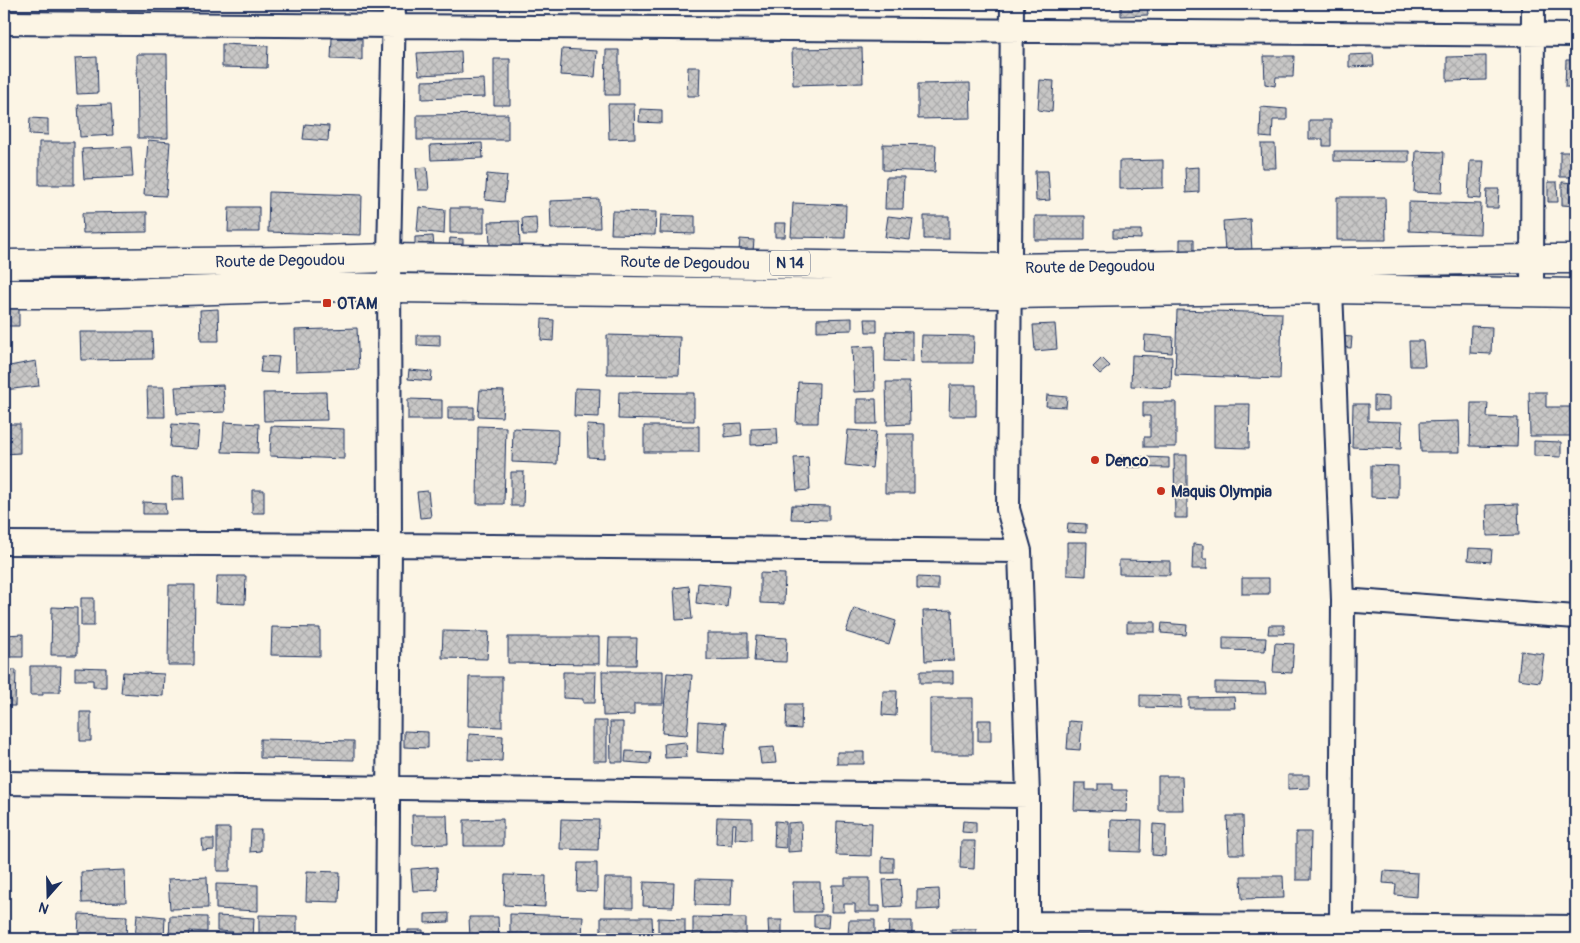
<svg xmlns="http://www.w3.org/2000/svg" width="1580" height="943" font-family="Pangolin,sans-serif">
  <defs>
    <pattern id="building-cross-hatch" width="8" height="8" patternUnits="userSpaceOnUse" patternTransform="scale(1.25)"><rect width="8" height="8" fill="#c8c7c6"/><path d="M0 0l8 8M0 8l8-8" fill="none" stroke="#ababac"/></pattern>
  </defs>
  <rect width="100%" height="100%" fill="#fcf5e5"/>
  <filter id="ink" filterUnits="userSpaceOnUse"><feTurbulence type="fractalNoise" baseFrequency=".02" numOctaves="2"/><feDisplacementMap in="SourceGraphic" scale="10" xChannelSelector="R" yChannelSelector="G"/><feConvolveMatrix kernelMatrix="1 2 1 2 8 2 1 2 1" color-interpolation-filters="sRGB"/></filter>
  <g filter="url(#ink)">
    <!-- building -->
    <path fill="url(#building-cross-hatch)" stroke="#1b2f5e" d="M1121,4H1147L1148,15L1121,16Z
      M332,38L362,39V60L331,59Z
      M222,44L268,46L267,68L222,67Z
      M862,48L863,83L793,85L792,49Z
      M562,49L597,51L595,77L560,75Z
      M606,50H619V95H605Z
      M461,51L462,73L419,75L417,53Z
      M137,54H167L168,138H138Z
      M1373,54L1374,66L1349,67V55Z
      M1264,56H1294L1293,77H1276L1275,86L1265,84Z
      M1486,56V80L1447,81V57Z
      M97,57L98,93L77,94L75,58Z
      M494,59H510V105H494Z
      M1566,60H1576V87H1565Z
      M688,67H700L699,96H687Z
      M484,79L485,97L422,99V81Z
      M1040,80L1054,81L1052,112L1038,110Z
      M970,83L971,118L918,119V84Z
      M111,104L113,135L80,137L78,105Z
      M608,104H634L635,138L609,139Z
      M1261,107L1287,109V120H1273L1272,138L1260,137Z
      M640,109L662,110V123L639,122Z
      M508,114V140H417V115Z
      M30,118L48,119V135L29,134Z
      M1309,120H1331V146H1323V139H1309Z
      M305,124L329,126L328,141L303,139Z
      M148,140L170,142L166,196L144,195Z
      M39,142H74V185H39Z
      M482,143L483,158L431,160L430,145Z
      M883,144L936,145L935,172L883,170Z
      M1261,144H1275L1276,168H1262Z
      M131,147L133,177L84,179L82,149Z
      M1334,151H1409V162L1334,161Z
      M1416,151L1444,152L1442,193L1414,192Z
      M1560,152H1576V177H1560Z
      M1163,160V188L1119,189V161Z
      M1470,161H1484L1481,199L1468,198Z
      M427,167L429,190H418L416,168Z
      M1199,167V192L1186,193L1185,168Z
      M1035,171H1048L1050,200L1036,201Z
      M487,174L507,176L504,202L485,200Z
      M886,177H904L903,209H885Z
      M1548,182H1557L1558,202H1548Z
      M1562,182L1576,183L1575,206L1562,205Z
      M1487,189H1499L1498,208H1486Z
      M269,192L362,195L361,235L268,232Z
      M1337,197H1385L1386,240H1337Z
      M599,199L600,228L551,229L550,201Z
      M1409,202L1481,204L1480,234L1409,231Z
      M793,203L846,205L845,238L791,237Z
      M229,207H259V232H228Z
      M419,207L445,210L444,234L417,231Z
      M450,208H484V233H450Z
      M612,211L656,212L655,235L611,234Z
      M147,212V232L83,233L82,213Z
      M661,215L695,216V234L660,233Z
      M888,216L913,219L910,240L885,237Z
      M924,216H949V239H924Z
      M1035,216H1085V240H1035Z
      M536,217L537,235H523L522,218Z
      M1250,219L1252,251L1225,253L1223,221Z
      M519,221L520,247H490L489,222Z
      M775,223H786L785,237H775Z
      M1113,230H1141V239L1113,238Z
      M433,236L434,247L415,248V237Z
      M450,238L463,239V249L449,248Z
      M740,239L754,240L753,252L739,251Z
      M1180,239H1194V252L1180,251Z
      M4,309H19V326H4Z
      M218,309L219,341H201L200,310Z
      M1177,310L1282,313L1280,379L1175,375Z
      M852,318V330L817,331V319Z
      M542,319L554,320L553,341L541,340Z
      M865,319H877V332H866Z
      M1055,324L1057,349L1035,351L1033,325Z
      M1471,326L1492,327L1491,354L1470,353Z
      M357,328L359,369L296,371L295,330Z
      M886,331L912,332V362L885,361Z
      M80,332H152L153,359L81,360Z
      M417,335H440V346L417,345Z
      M607,335L680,337L679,375L607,374Z
      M922,335L974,336L973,363H921Z
      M1145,335L1173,337L1172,353L1144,351Z
      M1340,336L1352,337L1351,348L1339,347Z
      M1409,341H1423L1425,366H1410Z
      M874,346L875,391L854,392L852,347Z
      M1132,355L1172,357L1171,388L1131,386Z
      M262,356L279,357L277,373L260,372Z
      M1102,358L1110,366L1100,374L1093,367Z
      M36,361L39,386L4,390V367Z
      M409,370L432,372L431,381L408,379Z
      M798,382L819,383L818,423H796Z
      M886,382H909L910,424L887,425Z
      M223,385L225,412L177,414L175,387Z
      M950,385H976V416H949Z
      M147,387H164L165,417H148Z
      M575,388L600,389L599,417L574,416Z
      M480,390L504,391L502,417L478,416Z
      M326,392L327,420L264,421L263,393Z
      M619,392L694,393V421L618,419Z
      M1529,392H1546V407H1575V436H1530Z
      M1047,395L1067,397L1066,407L1046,406Z
      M1374,396L1389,397V410H1374Z
      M408,399L442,400V420H408Z
      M857,399H876L877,424H857Z
      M1143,402H1176V447H1144V437H1150V416H1143Z
      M1471,403H1488L1487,417L1518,418L1517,447L1470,446Z
      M1214,404H1250L1249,448L1214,447Z
      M1353,404H1368V421L1402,422L1401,449L1352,447Z
      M448,407H474V419H448Z
      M1459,421L1460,452H1421L1420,422Z
      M224,422L259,424L258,453L222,452Z
      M741,423L742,435L725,437V424Z
      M4,424H20V453L4,454Z
      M172,424L199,426L197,449L170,447Z
      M587,425L604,426V458L588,457Z
      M271,426L344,429V459L270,456Z
      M478,426L506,427L504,504H477Z
      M644,426H699V452H644Z
      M513,428L558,430L557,464L512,462Z
      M777,428L778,444L751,445V429Z
      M848,430L876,432L872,468L845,465Z
      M885,434H914V493H885Z
      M1534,441L1561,442V457L1534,456Z
      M1174,455H1187V518H1175Z
      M1120,456L1169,458V468L1120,467Z
      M808,457L810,490L797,491L794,458Z
      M1371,465L1398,466V498L1371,497Z
      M511,472H524L523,506H511Z
      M183,476L184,500H172V477Z
      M252,490H264V513H252Z
      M428,491L431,517L420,518L417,492Z
      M143,502L165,503L166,514H143Z
      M1518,504L1519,535L1487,536L1486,505Z
      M792,505L829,506V520L791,519Z
      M1068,523L1086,524V533L1067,532Z
      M1067,542H1087L1086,576L1067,575Z
      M1193,544L1203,545V559H1207V569H1192Z
      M1469,548L1492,549L1491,562L1468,560Z
      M1119,560L1170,561V575L1119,574Z
      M760,573L785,574L784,604L760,603Z
      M217,576H246L245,604L216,603Z
      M917,577L938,578V590L917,589Z
      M1242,578H1269V594H1242Z
      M698,583L729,586L727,607L696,603Z
      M169,585H195L194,665H168Z
      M689,586L692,619L676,620L674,588Z
      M81,598H94V626H81Z
      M52,607L77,608V655H51Z
      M854,608L896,621L889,645L846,632Z
      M952,610L954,660L925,661L923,611Z
      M1127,622H1155V632H1127Z
      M1162,623L1187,625L1186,635L1161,633Z
      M1269,625H1284V634H1268Z
      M272,627L320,628V656L271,655Z
      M443,631L489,632L487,659L442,658Z
      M707,633H748V659L707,660Z
      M23,634V657H4V635Z
      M756,636L787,638L786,662L754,661Z
      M508,637H599V664L508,663Z
      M1223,637L1266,638L1265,651L1223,650Z
      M609,638H637L636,665H608Z
      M1275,643L1294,644L1292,673L1273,672Z
      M1521,651L1544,654L1540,682L1518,679Z
      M30,666H61L60,692H43V695H30Z
      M75,667L106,668V687H93V680H75Z
      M4,670H16L15,706H4Z
      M602,671H663V704H634V715L603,716Z
      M920,671H953V683H920Z
      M123,672L164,674L163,696L121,693Z
      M563,672H596L595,703H583V699L563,698Z
      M667,673L692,675L687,735L662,733Z
      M469,677H502V727L468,726Z
      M1215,682L1265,683L1266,694L1215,693Z
      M883,691H897L896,716L882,715Z
      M1140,695L1181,696V708L1140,707Z
      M1234,697L1235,708H1189V698Z
      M930,698H973V754H930Z
      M787,704H802L801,729L786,728Z
      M80,712H91V741H80Z
      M978,720H991V741H978Z
      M593,721H607V761H593Z
      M698,721L726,723L724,754L697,752Z
      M1069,721L1082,722L1080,750L1067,749Z
      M610,722H623V762H611Z
      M404,731L428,732V748L404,747Z
      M469,734L503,736L502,761L468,760Z
      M260,739L354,741V760L260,758Z
      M686,742L687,757L665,758L664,744Z
      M774,747L776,763L761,764L759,748Z
      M626,751L651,752L650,764L625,762Z
      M837,752H864V764H837Z
      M1288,775H1309V788L1288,789Z
      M1158,776H1182L1183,810H1158Z
      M1075,783H1086V790H1098V784H1113V790H1127L1126,812L1074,810Z
      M412,815H447L448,844L413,845Z
      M1227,816H1243L1244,854H1229Z
      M717,817L752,818V840L735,839L736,824H733L732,845L716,844Z
      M503,819V846H464V820Z
      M561,819L599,820L598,850L560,849Z
      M1111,820L1142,821L1141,852L1110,851Z
      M775,821L786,822V848L774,847Z
      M837,821L872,823L871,856L836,855Z
      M963,821L976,822V833L962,832Z
      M801,822L802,851L788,852V823Z
      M1153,824L1166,825L1165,856L1152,855Z
      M217,828H230V871H217Z
      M251,830H261V851L250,852Z
      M1296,832H1311L1310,880H1296Z
      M202,839H214V850L203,851Z
      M961,841H975L974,869L960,868Z
      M882,857L894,858V873H882Z
      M578,863H597V892L577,891Z
      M437,867L438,890L413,891L411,869Z
      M125,870L126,902L82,903L81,872Z
      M307,871L340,872L339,902L306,901Z
      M1384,871L1418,873L1417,897L1395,895L1396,884L1383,883Z
      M505,875L546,876L545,907L504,905Z
      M1241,876H1283L1284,898L1242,899Z
      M207,877L208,908L170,909L168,879Z
      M605,878H633V908L604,907Z
      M845,878H870V906H880V912H855V904H844V912H831L832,885H845Z
      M696,879L732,880L731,906L695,905Z
      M900,879L902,906L885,907L883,880Z
      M644,882L674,883L673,907L643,906Z
      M793,882H820L821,912H794Z
      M216,884L258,885V911L216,909Z
      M939,889L940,909L917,910V890Z
      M449,913V922L425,923V914Z
      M79,914L127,916L126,939L78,937Z
      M137,914L165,917L164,939H135Z
      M510,914L583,916L582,939H510Z
      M259,915L297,916V939H259Z
      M814,915H829L828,928L814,927Z
      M170,916L207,917V932L190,931L189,939H169Z
      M217,916L254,918L253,939H232L233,932L217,931Z
      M469,917H498L499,939H470Z
      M601,917H652L653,939H601Z
      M693,917L746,918V939H693Z
      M658,918L685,919V939H658Z
      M768,920H782V939H769Z
      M849,920H875V935H848Z
      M889,921H912V939H888Z
      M951,929H976V939H951Z
      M408,930H423V939H408Z"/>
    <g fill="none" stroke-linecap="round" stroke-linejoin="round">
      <!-- minor casing -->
      <g stroke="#1b2f5e" stroke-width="26">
        <path id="minor" d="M1012,4L1008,509L1020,551L1028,796V939
          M4,23L1576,35
          M1332,273L1331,289L1343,600L1341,925
          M1532,292L1533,4
          M4,543L390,545L1020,551
          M1343,600L1576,617
          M4,783L1028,796
          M1028,923L1576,927
          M387,939L390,545L389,258L394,4"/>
      </g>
      <!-- primary casing -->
      <g stroke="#1b2f5e" stroke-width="31">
        <path id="primary" d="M4,264L284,261L389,258L1009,268L1532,259H1576
          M4,294H89L312,287L780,293L1009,294L1331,289L1576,293"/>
      </g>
      <!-- minor -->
      <use href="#minor" stroke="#fcf5e5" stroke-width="22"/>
      <!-- primary -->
      <use href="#primary" stroke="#fcf5e5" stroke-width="28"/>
    </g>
  </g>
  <!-- markers -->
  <g fill="#c8321e" stroke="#fcf5e5" stroke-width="2">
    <rect x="322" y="298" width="10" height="10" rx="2.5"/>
    <circle cx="1095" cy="460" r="5"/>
    <circle cx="1161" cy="491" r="5"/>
  </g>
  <g text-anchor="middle" stroke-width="4" stroke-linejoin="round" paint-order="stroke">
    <!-- shield labels -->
    <rect fill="#fcf5e5" stroke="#5e6a86" stroke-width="1" x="770" y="250.5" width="40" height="25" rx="4"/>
    <g font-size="15" font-weight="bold" fill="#1b2f5e">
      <text x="790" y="268">N 14</text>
    </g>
    <!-- street labels -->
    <g font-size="16" fill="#1b2f5e" stroke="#fcf5e5">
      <text transform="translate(280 260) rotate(-1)" y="6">Route de Degoudou</text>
      <text transform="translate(685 262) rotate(1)" y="6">Route de Degoudou</text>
      <text transform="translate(1090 266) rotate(-1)" y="6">Route de Degoudou</text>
    </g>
    <!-- poi labels -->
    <g font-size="16" font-weight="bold" fill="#1b2f5e" stroke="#fcf5e5" text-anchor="start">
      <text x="337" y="309">OTAM</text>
      <text x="1105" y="466">Denco</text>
      <text x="1171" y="497">Maquis Olympia</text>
    </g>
  </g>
  <!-- margin -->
  <rect width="1580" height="943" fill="none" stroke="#fcf5e5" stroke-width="20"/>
  <rect x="10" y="10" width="1560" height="923" fill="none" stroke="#1b2f5e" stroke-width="2" filter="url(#ink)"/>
  <!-- north arrow -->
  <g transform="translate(48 896) rotate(200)" stroke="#fcf5e5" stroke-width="4" paint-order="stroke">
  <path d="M0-4L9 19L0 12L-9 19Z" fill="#1b2f5e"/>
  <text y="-8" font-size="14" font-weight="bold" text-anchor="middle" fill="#1b2f5e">N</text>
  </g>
</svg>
